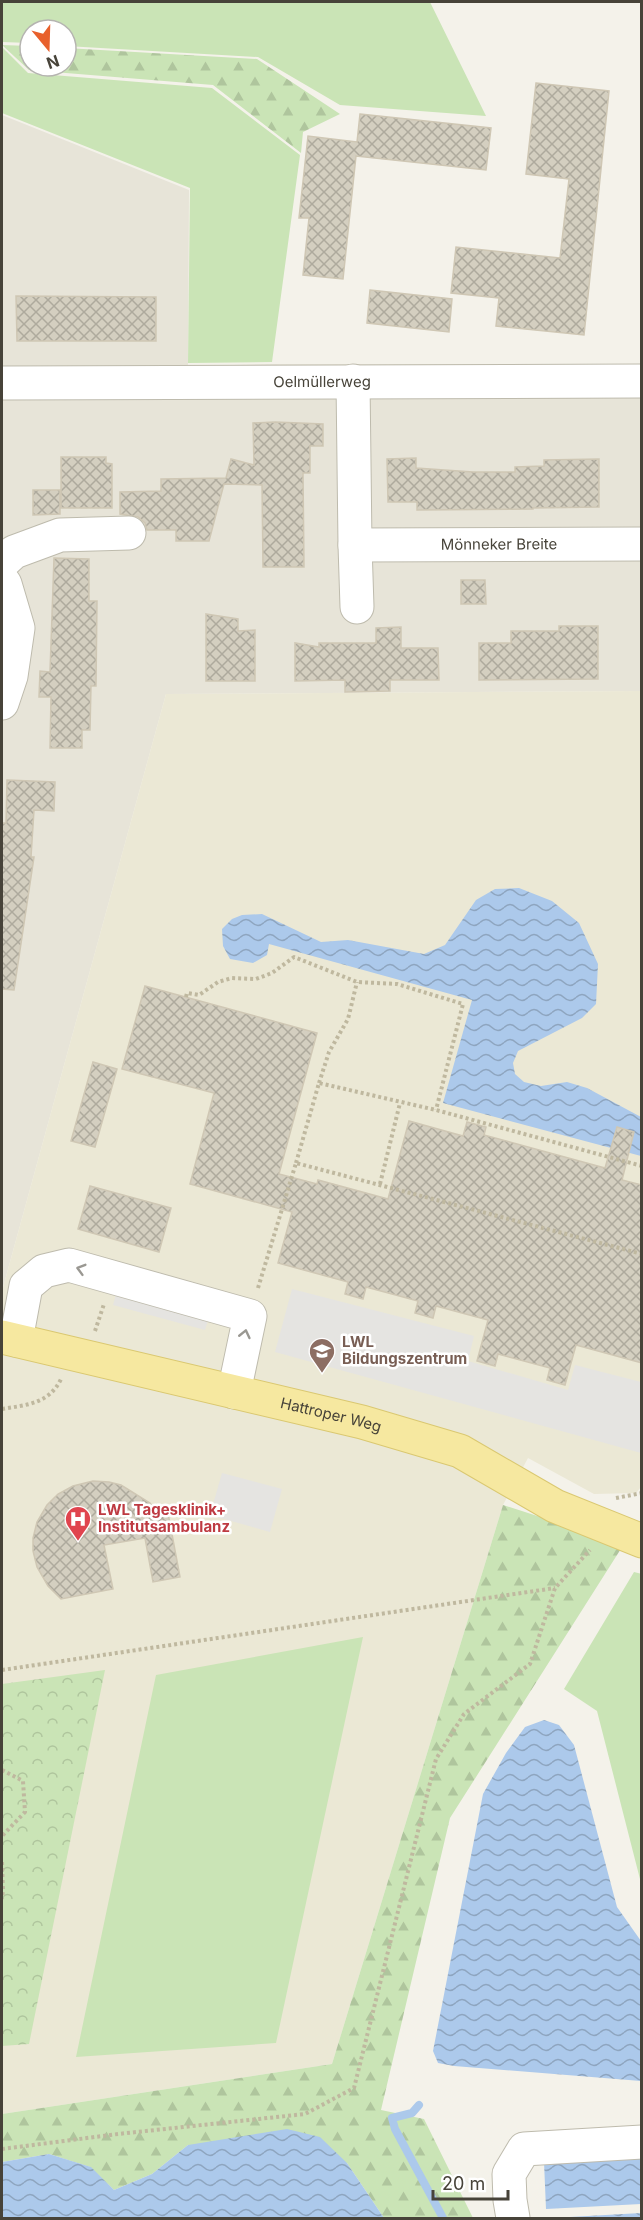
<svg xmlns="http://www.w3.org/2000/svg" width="643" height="2220" font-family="Inter,sans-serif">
  <defs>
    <pattern id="forest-firs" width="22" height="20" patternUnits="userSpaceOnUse" patternTransform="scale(1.5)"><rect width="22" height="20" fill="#cae4b6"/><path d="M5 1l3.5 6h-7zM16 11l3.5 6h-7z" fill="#afc59d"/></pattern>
    <pattern id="park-crowns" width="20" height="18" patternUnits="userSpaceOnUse" patternTransform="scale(1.5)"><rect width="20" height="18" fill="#cae4b6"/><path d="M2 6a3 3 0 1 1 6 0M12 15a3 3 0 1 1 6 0" fill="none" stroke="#afc59d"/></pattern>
    <pattern id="water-waves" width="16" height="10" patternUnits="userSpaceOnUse" patternTransform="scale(1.5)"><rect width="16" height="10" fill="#acc9eb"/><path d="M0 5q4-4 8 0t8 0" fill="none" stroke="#8ea5bf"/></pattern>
    <pattern id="building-cross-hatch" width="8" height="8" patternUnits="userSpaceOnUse" patternTransform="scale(1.5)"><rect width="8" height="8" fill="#d4cfc0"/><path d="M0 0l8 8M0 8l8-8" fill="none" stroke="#aeaa9d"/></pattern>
  </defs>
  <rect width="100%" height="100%" fill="#f4f2ea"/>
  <!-- residential -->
  <path fill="#e7e4d8" d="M2,115L189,190L188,366L273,364H642L641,691L166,694L2,1291Z"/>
  <!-- education -->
  <path fill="#ebe8d5" d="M641,691V1487L636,1493L594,1494L528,1458L503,1505L332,2064L2,2114V1291L166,694Z"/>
  <!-- green -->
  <path fill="#cae4b6" d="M2,2H430L486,116L340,105L258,57L66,46V30H30V43L2,42Z
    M2,47L28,73L212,88L300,155L272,362L188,363L190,188L2,113Z
    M634,1572L642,1574L641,1883L597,1711L564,1689Z
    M363,1637L276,2043L76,2057L156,1675Z"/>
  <!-- forest -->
  <path fill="url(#forest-firs)" d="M2,45L30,46V66H66V48L257,59L340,114L303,132L301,153L213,85L29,70Z
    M503,1505L624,1544L450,1818L381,2110L424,2119L473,2218H384L347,2163L188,2145L152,2174L114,2190L90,2167L49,2154L2,2162V2114L332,2064Z"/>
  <!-- park -->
  <path fill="url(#park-crowns)" d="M105,1670L29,2044L2,2046V1684Z"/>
  <!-- parking -->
  <path fill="#e5e4e1" d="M120,1280L213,1305L205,1330L113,1305Z
    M292,1289L474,1336L468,1361L568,1390L575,1365L641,1382V1453L275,1352Z
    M222,1473L282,1489L270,1532L210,1515Z"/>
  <!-- water -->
  <path fill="url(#water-waves)" d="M519,888L552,901L579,923L598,964L596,1004L582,1018L518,1051L513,1063L515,1074L524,1082L541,1086L567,1082L587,1088L641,1117V1156L443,1103L472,1000L269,944L267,955L253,963L230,959L223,946L222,929L232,919L242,915L262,914L321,942L348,940L424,954L445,945L476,900L495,889Z
    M544,1720L559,1725L574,1745L617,1907L641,1941V2081L454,2066L438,2063L433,2051L483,1794L506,1753L525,1727Z
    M287,2129L320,2137L347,2163L384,2218H2V2162L49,2154L91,2167L114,2190L152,2174L188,2145Z
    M641,2156V2204L546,2209L544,2162Z
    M641,2213V2218H552Z"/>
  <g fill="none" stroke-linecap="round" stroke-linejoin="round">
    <!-- stream -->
    <path stroke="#acc9eb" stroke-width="8" d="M419,2105L412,2113L392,2118L395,2129L443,2218"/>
  </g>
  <!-- building -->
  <path fill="url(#building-cross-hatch)" stroke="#cfc7b4" stroke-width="1.5" d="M536,83L609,91L584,335L496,326L499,298L451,293L456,247L560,258L569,179L526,174Z
    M360,114L491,128L486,170L356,156L343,279L303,275L309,218H299L308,136L357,142Z
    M370,290L452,299L449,332L367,323Z
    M16,296L156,297V341H17Z
    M275,422L323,424V446H310V473H303L304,567H263L262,485L224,484L209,541H176V530H147L145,523L138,517L120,514V492L161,491V479L226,478L231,459L254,465L253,423Z
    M61,457H106V463L112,464V508H61Z
    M416,458V468L473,472H515V467L544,466V460L599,459V507L533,508V509L417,510V502H388L387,459Z
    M33,490H60V514L33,515Z
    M54,558L89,559V601H97L96,686H91L90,730H82V748H50L51,697H39L40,671L50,672Z
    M461,580H485L486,604H461Z
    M206,614L238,619V631L255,630V681H206Z
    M559,626H598V679L479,680V643H511V631H559Z
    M401,627V648H438L439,680H390V691L345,692V680L295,681V643L319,647V643H376V628Z
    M7,780L55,782L54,811L34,810L31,857H34L14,990L2,989V823H6Z
    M145,986L317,1033L279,1174L317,1184L318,1180L388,1199L409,1121L463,1136L467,1122L486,1127L484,1135L605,1168L617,1127L634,1132L622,1180L642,1185V1363L576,1345L565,1385L547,1380L550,1368L498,1354L495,1366L477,1361L488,1320L436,1306L433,1318L415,1313L418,1301L366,1287L363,1299L345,1294L348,1282L278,1263L292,1212L190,1184L214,1093L122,1069Z
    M93,1062L117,1069L95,1147L71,1141Z
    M90,1186L171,1208L159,1252L78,1229Z
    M93,1481L109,1482L121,1485L150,1503L159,1515L168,1513L180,1577L153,1582L145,1538L104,1545L113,1589L61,1599L48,1586L37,1567L33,1551V1538L37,1522L47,1505L58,1494L73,1486Z"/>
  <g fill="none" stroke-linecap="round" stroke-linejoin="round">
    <!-- minor casing -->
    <g stroke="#bebbad" stroke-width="35">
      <g id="minor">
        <path id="s1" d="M353,381L355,545L642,544"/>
        <path id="s2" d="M2,383L642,381"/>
        <path d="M355,545L357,607"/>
        <path d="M2,563L14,552L60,535L129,533"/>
        <path d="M2,580L5,584L18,628L11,676L2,703"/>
        <path d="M16,1340L26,1286L44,1271L69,1265L250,1316L234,1392"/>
        <path d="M513,2218L510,2200L509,2174L524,2149L642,2142"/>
      </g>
    </g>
    <!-- major casing -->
    <g stroke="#dac871" stroke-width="35">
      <g id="major">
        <path id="s3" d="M2,1337L362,1422L460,1451L555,1506L642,1541"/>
      </g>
    </g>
    <!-- path -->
    <path stroke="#bfb89f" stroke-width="4" stroke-dasharray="3 3" stroke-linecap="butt" d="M186,997L187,993L199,995L218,982L232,978L256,979L272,973L294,957L357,982L397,984L463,1004L436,1110
      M319,1083L329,1052L348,1019L357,982
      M296,1163L319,1083L436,1110L642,1166
      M380,1184L400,1103
      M258,1288L296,1163L642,1254
      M95,1331L104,1304
      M2,1409C26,1405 49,1404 61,1379
      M616,1498L642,1493
      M2,1670L555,1588
      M2,1770L23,1781L25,1812L2,1836
      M2,1862L3,1890L2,1899
      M2,2149L118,2134L305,2114L354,2088L436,1759L464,1714L530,1664L555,1588L590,1550"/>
    <!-- minor -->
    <use href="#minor" stroke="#fff" stroke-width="33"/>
    <!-- major -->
    <use href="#major" stroke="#f6e8a0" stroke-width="33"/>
  </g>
  <!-- one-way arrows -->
  <defs><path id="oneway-chevron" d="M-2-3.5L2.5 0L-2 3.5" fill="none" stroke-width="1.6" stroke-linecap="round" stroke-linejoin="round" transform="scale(1.5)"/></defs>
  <g stroke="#9a9892">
    <use href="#oneway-chevron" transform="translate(81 1269) rotate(-164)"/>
    <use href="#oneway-chevron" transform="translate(245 1334) rotate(-77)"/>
  </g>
  <!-- icons -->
  <defs>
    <g id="school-pin" transform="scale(1.35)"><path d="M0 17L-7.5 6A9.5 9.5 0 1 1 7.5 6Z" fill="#8d6e63" stroke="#fff"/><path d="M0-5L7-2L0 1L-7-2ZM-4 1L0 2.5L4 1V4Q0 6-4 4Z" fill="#fff"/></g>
    <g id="hospital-pin" transform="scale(1.35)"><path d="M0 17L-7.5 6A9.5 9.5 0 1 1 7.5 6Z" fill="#e0444e" stroke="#fff"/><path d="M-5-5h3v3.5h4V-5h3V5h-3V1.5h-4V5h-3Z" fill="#fff"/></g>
  </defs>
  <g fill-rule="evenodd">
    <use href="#school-pin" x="322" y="1351"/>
    <use href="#hospital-pin" x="78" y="1519"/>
  </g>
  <g text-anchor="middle" stroke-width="5" stroke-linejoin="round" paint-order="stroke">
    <!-- street labels -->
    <g font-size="15" fill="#474339" stroke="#fff">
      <text dy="5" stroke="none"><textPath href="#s2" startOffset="320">Oelmüllerweg</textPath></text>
      <text dy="5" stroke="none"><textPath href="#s1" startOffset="308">Mönneker Breite</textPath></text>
      <text dy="5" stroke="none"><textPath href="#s3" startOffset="338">Hattroper Weg</textPath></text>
    </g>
    <!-- education labels -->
    <g font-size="15" font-weight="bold" fill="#785e54" stroke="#fff" text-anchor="start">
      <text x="342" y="1347">LWL<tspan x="342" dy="17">Bildungszentrum</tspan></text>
    </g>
    <!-- health labels -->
    <g font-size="15" font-weight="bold" fill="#be3a42" stroke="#fff" text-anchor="start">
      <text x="98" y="1515">LWL Tagesklinik+<tspan x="98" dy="17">Institutsambulanz</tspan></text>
    </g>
  </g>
  <!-- border -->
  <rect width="643" height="2220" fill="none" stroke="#474339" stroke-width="6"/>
  <!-- north arrow -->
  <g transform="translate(48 48) rotate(161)"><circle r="28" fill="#ffffff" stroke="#b5b4b0" stroke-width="1.5"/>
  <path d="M0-4.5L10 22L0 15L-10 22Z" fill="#e8602c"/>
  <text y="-9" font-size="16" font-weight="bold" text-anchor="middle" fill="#474339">N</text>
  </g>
  <!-- scale -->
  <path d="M433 2190v9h75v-9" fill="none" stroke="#474339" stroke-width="3"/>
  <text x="442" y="2190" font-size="18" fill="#474339" stroke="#ffffff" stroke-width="4.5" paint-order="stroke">20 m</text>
</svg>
